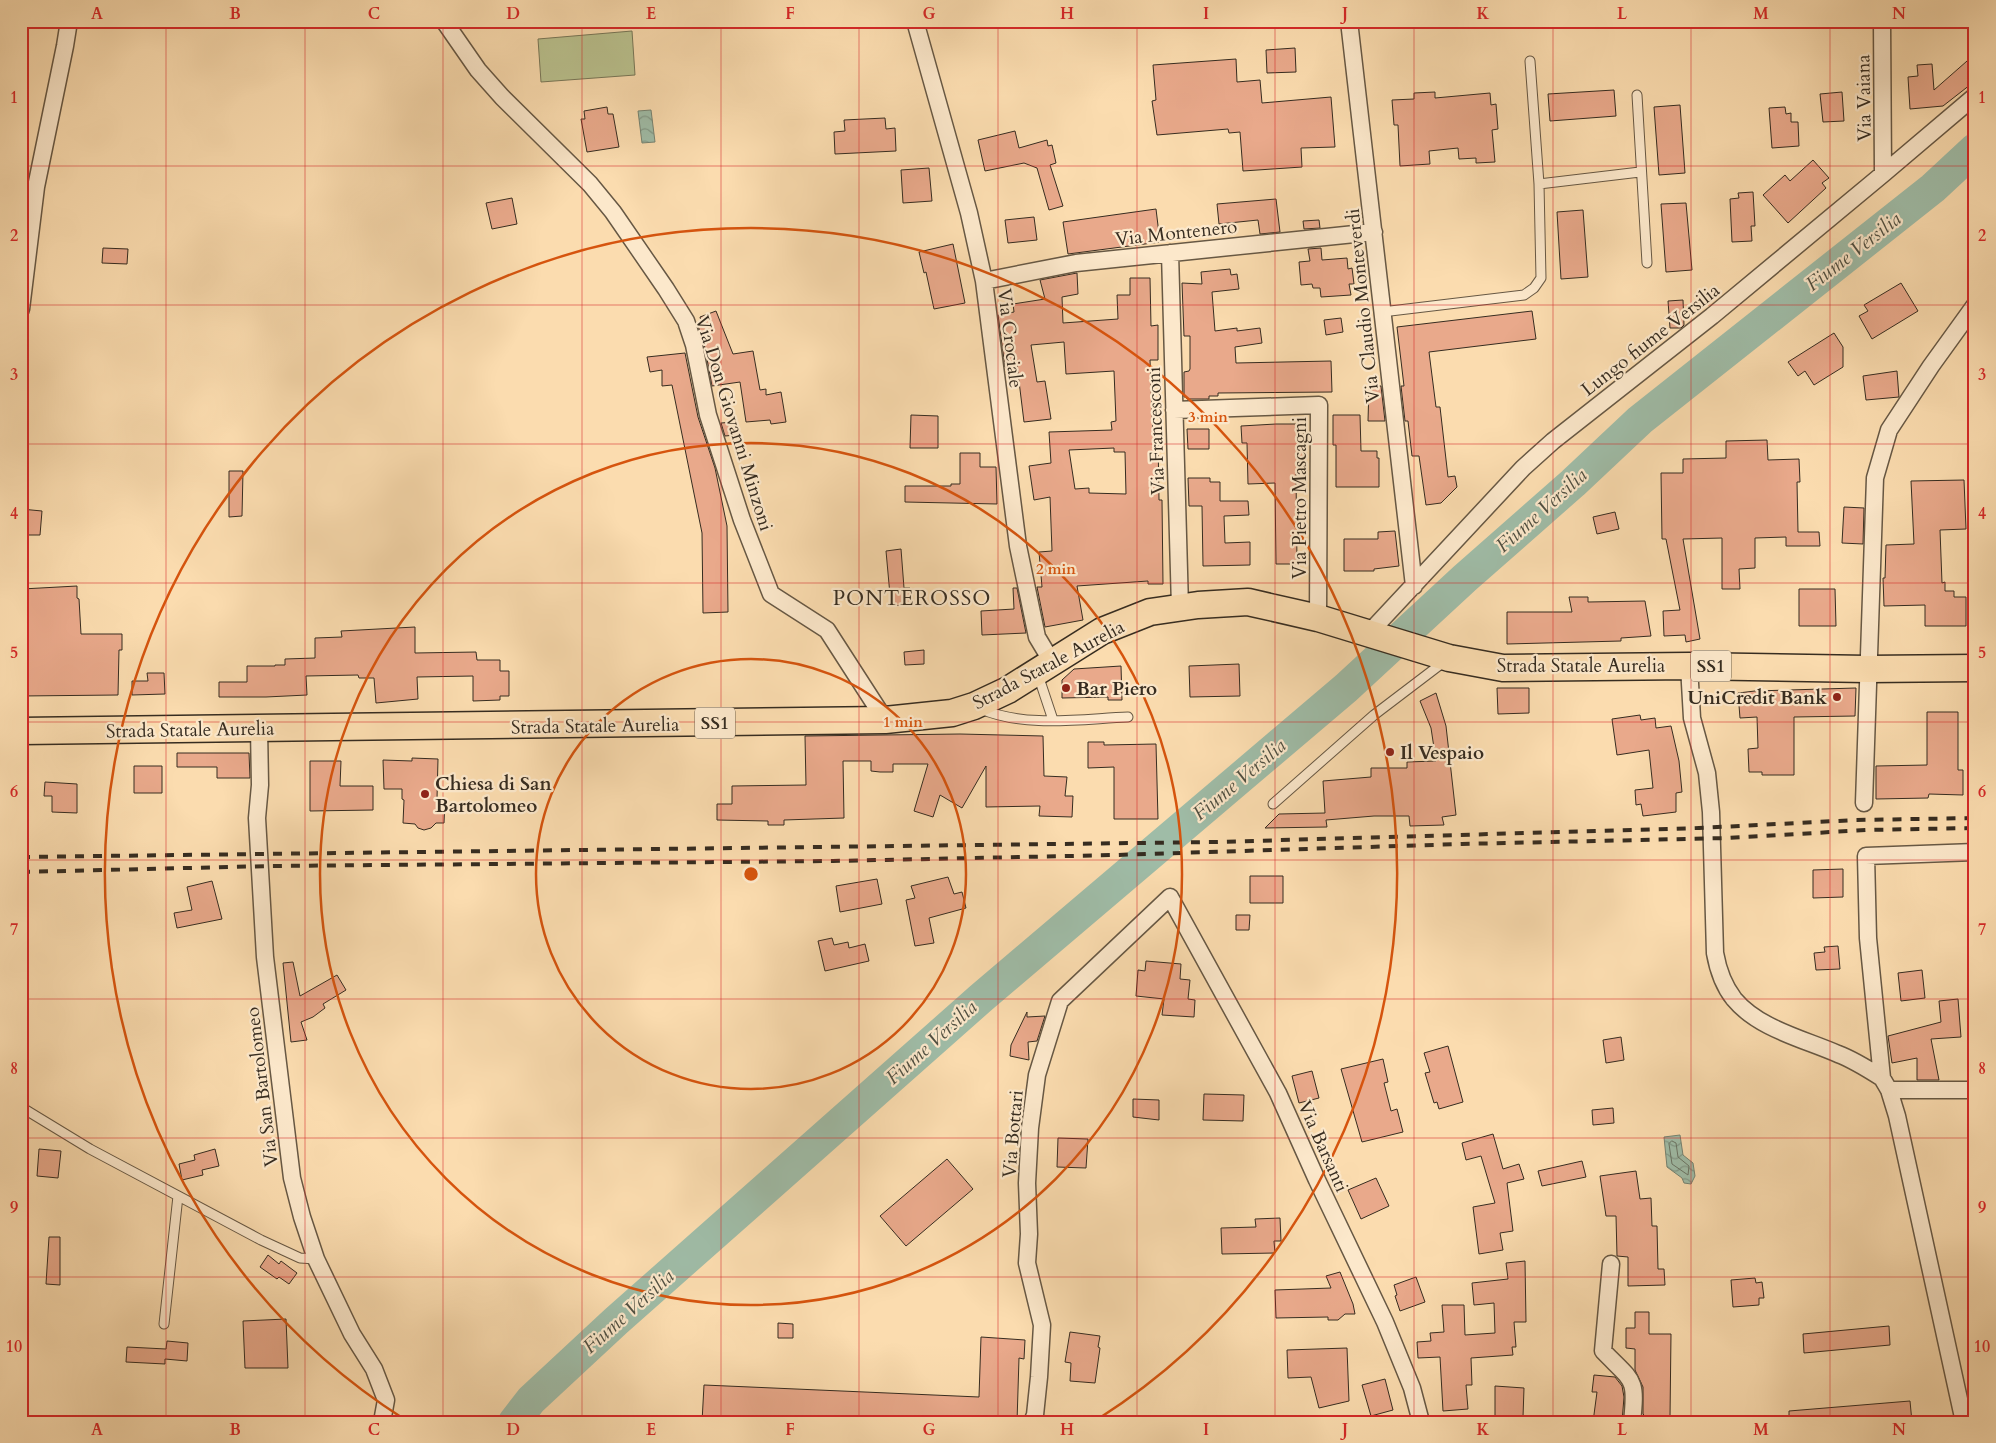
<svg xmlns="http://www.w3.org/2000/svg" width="1996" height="1443" font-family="Cardo,serif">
  <defs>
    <pattern id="water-waves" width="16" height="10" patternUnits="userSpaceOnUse" patternTransform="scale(1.25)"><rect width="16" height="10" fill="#9fbca7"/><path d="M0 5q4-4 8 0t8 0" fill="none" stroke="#829988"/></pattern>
  </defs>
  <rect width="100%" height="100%" fill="#fbdcaf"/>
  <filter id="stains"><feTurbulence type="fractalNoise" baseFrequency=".004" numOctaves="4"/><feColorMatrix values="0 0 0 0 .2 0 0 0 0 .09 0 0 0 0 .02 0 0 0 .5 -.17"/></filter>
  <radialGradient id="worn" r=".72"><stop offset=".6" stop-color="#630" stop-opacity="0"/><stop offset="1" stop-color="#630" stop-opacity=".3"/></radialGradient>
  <!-- pitch -->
  <path fill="#bac28f" stroke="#787758" d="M632,31L635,75L541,82L538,39Z"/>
  <!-- water -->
  <path fill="url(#water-waves)" stroke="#758271" d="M651,110L655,142L642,143L638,111Z
    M1680,1135L1683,1155L1693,1163L1695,1176L1691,1184L1684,1183L1682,1178L1667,1167L1664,1137Z"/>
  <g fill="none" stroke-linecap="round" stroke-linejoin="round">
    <!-- shore -->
    <path stroke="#6a7464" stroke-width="1" d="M1672,1141L1676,1143L1678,1157L1689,1166L1688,1175L1672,1164L1669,1144Z"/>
    <!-- river -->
    <path stroke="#9fbca7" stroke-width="32" d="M514,1422L531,1400L616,1321L981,998L1346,688L1465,578L1573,483L1640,420L1933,188L1975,149"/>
  </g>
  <!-- building -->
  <path fill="#e9a98b" stroke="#362c20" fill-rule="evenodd" d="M1295,48L1296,72L1267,73L1266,50Z
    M1975,54V81L1943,106L1910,109L1908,77L1918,76L1917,65L1932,64L1934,90Z
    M1236,59L1237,82L1260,80L1262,103L1331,97L1335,147L1301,148L1302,167L1243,171L1240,132L1229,133L1228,129L1157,135L1152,101L1156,100L1153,65Z
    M1614,90L1616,116L1550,121L1548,94Z
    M1435,92V98L1490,93L1491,105L1496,104L1498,129L1492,130L1495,162L1476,163V158L1459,159L1458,148L1429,151L1430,164L1400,166L1398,125H1394L1392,100L1414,99V93Z
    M1842,92L1844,121L1823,122L1820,94Z
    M1680,105L1685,173L1659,175L1654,107Z
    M607,107L608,114H613L619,147L587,152L581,119H585L584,111Z
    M1785,107L1786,114L1791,113V122H1798L1799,146L1772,148L1769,108Z
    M885,118L886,129L895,128L896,151L835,154L834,132L845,131L844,120Z
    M1015,131L1019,148L1047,140L1048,146L1052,145L1056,163L1050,165L1063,206L1049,210L1037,168L1024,163L985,171L978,140Z
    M1813,160L1829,178L1822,183L1826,188L1788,223L1763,195L1785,175L1790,181Z
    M929,168L932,201L903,203L901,170Z
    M1753,192L1755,226H1751L1752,241L1732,242L1730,199L1739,198L1738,193Z
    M512,198L517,224L492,229L486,203Z
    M1276,199L1280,232L1260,234L1258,220L1219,224L1217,204Z
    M1686,203L1692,270L1666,272L1661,204Z
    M1156,209L1160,242L1068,254L1063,222Z
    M1583,210L1588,277L1561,279L1557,212Z
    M1034,217L1037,240L1008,243L1005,220Z
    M1319,220L1320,228L1304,229L1303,221Z
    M953,244L965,303L934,309L926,272L924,273L919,252Z
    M103,248L128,249L127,264L102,263Z
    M1321,248L1322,260L1347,258L1348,269L1352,268L1354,284H1349L1351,295L1321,297L1320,288H1313L1312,284L1301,285L1299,262L1310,261L1308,249Z
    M1230,269L1231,275L1237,274L1239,289L1212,292L1215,331L1237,328V331L1260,328L1262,343L1235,347L1236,363L1331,361L1332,392L1218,393V396H1209V399H1187L1186,397H1184V372L1189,371L1190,369V336H1184L1182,283L1202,284L1201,272Z
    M1077,273L1078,294L1062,297L1063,323L1118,319L1117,295H1130V278H1150L1151,326L1158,325V360H1150L1153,437H1158L1159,500H1162L1163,584H1148V581L1077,586L1083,620L1045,627L1037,587H1042L1039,552L1052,551L1050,497L1034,500L1029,466L1051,463L1049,432L1112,430L1111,422L1116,421L1114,371L1066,374L1064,342L1031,345L1037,382L1045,381L1051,419L1024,422L1017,365L1005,367L998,315L1014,312L1013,304L1045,299L1040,280ZM1114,448V452H1125L1126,494L1089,493V488L1075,489L1069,450Z
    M1901,283L1918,311L1872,339L1859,316L1868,311L1864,305Z
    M1683,300L1684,325L1681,328H1670L1668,301Z
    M716,311L733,354L753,351L760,390L766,389V395L781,392L786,422L771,424L770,420L746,422L740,382L712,386L704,343L697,323L701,321L700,317Z
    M1532,311L1536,339L1429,352L1436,407H1440L1448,477L1455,476L1457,487L1441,503L1426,505L1419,456H1412L1408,421H1405L1401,386H1404L1397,327Z
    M1341,318L1343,332L1326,335L1324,320Z
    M1834,333L1843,347V367L1814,385L1805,371L1798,376L1788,362Z
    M685,353L698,417L715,468L727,526L728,612L703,613L702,533L672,385L662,386V370L650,372L647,357Z
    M1897,371L1899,397L1866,400L1863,376Z
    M1369,386H1381L1385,421H1368Z
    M911,415L938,416V448H910Z
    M1333,415H1360L1361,451H1377V458H1379V487H1336V445H1333Z
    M734,422L736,435L725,436L721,423Z
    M1276,424H1303L1304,474H1296L1297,564H1276L1275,483L1248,484L1247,443H1242L1241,426Z
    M1187,429H1209V449H1188Z
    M1767,440L1768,460L1799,459L1800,482H1797L1798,532H1819L1820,546H1786V537L1755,538V568L1739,569L1740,589H1722V538L1683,539L1700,639L1686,642L1685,635L1664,636L1663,611L1680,610L1666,539H1662L1661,473H1683V459L1726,458V441Z
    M960,453H980V467H996L997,504L905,502V486H951V484H960Z
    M229,471H243L242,516L229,517Z
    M1188,478H1210V482H1220V501H1248L1249,515L1224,516L1225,543L1250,542V565L1203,566L1202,506H1189Z
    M1964,480L1966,529L1940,530L1942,583L1945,582V591H1954V597H1966V626H1925V605L1884,606L1883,578H1885L1886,545L1914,544L1911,481Z
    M1844,507L1864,508L1863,544L1842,543Z
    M21,509L42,511L40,535H21Z
    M1615,512L1619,529L1597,534L1593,517Z
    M1395,531L1399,566L1374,569V571H1344V539H1378V532Z
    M901,549L904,588H910L912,604L891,606L886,551Z
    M77,586V598L79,599L81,634H122V650H119L118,695L21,696V634H24L22,589Z
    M1013,588H1017L1026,633L982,635L981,611L1014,609Z
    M1799,589H1835L1836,626H1799Z
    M1569,597H1588V602L1645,601L1651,636L1621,638V641L1507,644V612H1572Z
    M415,627V653L476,652L477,660H500V671H509V696H500V700L473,701V676L417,677L418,699L376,703L374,678H359L358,675L306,676L307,695L266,697H219V682H247V666H275V665H285V659L315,658V638L342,637L341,631Z
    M924,650V664L905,665L904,652Z
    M1239,664L1240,696L1190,697L1189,666Z
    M1121,666L1122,700H1108V697L1062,698V680L1074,669Z
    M147,673H164L165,694L132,695V681H148Z
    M1497,688H1529V713L1498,714Z
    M1856,688L1855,716L1794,717V775H1762V772H1749L1748,749L1758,748L1757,717L1740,718L1738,693L1755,691Z
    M1436,693L1446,726L1456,815L1442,817L1444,825L1410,826L1409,816H1374L1326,820L1327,827L1265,828L1279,814L1325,813L1323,781L1371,777V768H1407V762L1436,761L1431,728L1420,701Z
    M1927,712H1958V770H1963V795L1929,794L1928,798L1876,799V766L1927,765Z
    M1640,715L1641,720L1655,718L1656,728L1671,726L1679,761L1682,792L1676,793V812L1643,816L1641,804L1636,805L1635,790L1653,788L1649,750L1617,755L1612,719Z
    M960,734L1043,736L1044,776L1067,777L1065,796H1073L1072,817L1039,816L1040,806L986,807V766L962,808L940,795L933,817L914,811L928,764H893V772H880L871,771V761H843L844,818L784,820V825H768V821L717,820V804H732V786L806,785L805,736Z
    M1088,742H1104V745L1156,744L1158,819H1114V767L1088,768Z
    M177,753H249L250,778H217V767H177Z
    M412,758L438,759L437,799L445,800L444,823H436L431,828L424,830L418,828L415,824L403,823L404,800L402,799V789H384L383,760L412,761Z
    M310,761H341L340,786H373V810L310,811Z
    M134,766H162V793H134Z
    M45,782L77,784V813L52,812V796H44Z
    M1843,869V897L1813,898V870Z
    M1250,876H1283V903H1250Z
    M948,877L954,894L962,892L966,908L929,918L934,943L915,946L906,900L915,898L911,886Z
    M877,879L882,904L840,912L836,886Z
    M212,881L222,919L177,928L174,913L192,910L187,887Z
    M1236,915H1250L1249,930H1236Z
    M832,938L834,945L848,942L849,948L865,944L869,961L825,971L818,941Z
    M1838,946L1840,969L1816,970L1814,953L1825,952L1824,947Z
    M1146,961L1181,964L1180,979L1190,980L1188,999L1195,1000L1194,1017L1162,1015L1164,999L1136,996L1138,970L1145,971Z
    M293,962L300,996L337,975L346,990L323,1004L325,1008L313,1017L301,1022L307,1040L291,1042L283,963Z
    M1922,970L1925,998L1901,1001L1898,973Z
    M1958,999L1961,1037L1931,1039L1939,1080H1917V1058L1892,1063L1888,1036L1941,1022L1939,1001Z
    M1027,1012V1017L1045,1016L1037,1041L1028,1042L1029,1060L1010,1056L1011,1045Z
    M1621,1037L1624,1060L1606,1063L1603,1040Z
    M1448,1046L1463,1102L1439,1109L1437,1102L1434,1103L1425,1073L1430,1072L1424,1053Z
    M1383,1059L1388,1082L1384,1083L1391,1111L1397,1109L1403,1132L1362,1142L1341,1069Z
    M1312,1071L1319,1098L1299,1103L1292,1076Z
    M1204,1094L1244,1095L1243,1121L1203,1120Z
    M1133,1099L1159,1100V1120L1133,1117Z
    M1613,1108L1614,1123L1593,1125L1592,1110Z
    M1493,1134L1503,1169L1519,1164L1524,1179L1507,1183L1513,1231L1500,1233L1503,1250L1479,1254L1473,1207L1495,1203L1481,1156L1466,1160L1462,1143Z
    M1058,1138L1088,1139L1086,1168L1057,1167Z
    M39,1149L61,1151L58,1178L37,1176Z
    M215,1149L219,1166L202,1170L203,1175L182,1180L179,1164L195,1160L194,1155Z
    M947,1159L973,1189L906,1246L880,1216Z
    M1582,1161L1586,1177L1542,1186L1538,1171Z
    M1636,1171L1640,1199L1651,1198L1652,1226H1657L1658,1269H1664L1665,1285L1628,1286V1257L1617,1256L1616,1216H1606L1600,1176Z
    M1376,1178L1389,1206L1361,1219L1348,1190Z
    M1280,1218L1281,1241H1274L1275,1253L1222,1254L1221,1228L1256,1227L1255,1219Z
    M49,1237H60V1285L46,1284Z
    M268,1255L279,1264L281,1261L297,1273L289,1284L279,1277L277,1279L260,1267Z
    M1525,1261L1526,1322H1514L1516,1347H1512L1513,1355L1471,1358L1472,1385H1466L1468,1409L1443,1411L1440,1357L1418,1358L1417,1342L1431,1341L1430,1333L1444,1332L1442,1305H1464L1465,1335L1495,1333L1494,1303L1474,1305L1472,1283L1508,1279L1506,1263Z
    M1340,1272L1353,1304L1355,1314H1345L1338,1320H1328V1317L1276,1318L1275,1290L1331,1288L1326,1276Z
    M1416,1277L1425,1302L1400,1311L1395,1296L1397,1295L1394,1285Z
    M1755,1278L1756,1283L1762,1282L1764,1298H1759V1305L1733,1307L1731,1280Z
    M1635,1312H1649V1334H1671L1670,1417H1646L1643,1414V1387L1635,1370V1349L1626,1348V1328H1635Z
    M286,1319L288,1368H245L243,1321Z
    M778,1323L793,1324V1338H778Z
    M1889,1326L1890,1345L1804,1353L1803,1334Z
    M1070,1332L1100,1336L1098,1347L1100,1348L1095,1383L1070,1381L1071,1363L1065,1362Z
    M981,1337L1025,1340L1024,1359L1019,1358L1017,1422H702L704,1385L979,1397Z
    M167,1341L188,1343L187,1361L165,1359V1364L126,1362L127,1347L166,1349Z
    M1347,1348L1349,1401L1319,1408L1311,1377L1288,1378L1287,1350Z
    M1594,1375L1615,1377L1622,1386L1624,1397L1622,1422H1593L1597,1392H1592Z
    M1385,1379L1393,1410L1371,1416L1362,1385Z
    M1495,1386L1524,1388L1523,1417L1510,1416V1420L1495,1419Z
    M1910,1401L1912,1422H1789V1411Z"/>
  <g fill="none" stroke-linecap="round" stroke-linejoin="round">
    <!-- service casing -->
    <g stroke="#675844" stroke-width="11">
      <path id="service" d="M1637,95L1647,263
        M1539,184L1640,172
        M1382,312L1524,295L1534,288L1541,278L1539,184L1530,61
        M1038,675L1053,720
        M981,709C1026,728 1080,719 1128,717
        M1273,804L1374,715L1445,661
        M21,1107L90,1149L261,1240L300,1258L316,1259
        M164,1324L178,1196"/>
    </g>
    <!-- minor casing -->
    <g stroke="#675844" stroke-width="19">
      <path id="minor" d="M444,21L478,70L502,97L590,184L613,212L666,289L686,321L694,345L708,415L742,520L771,594L827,630L885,720
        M915,21L969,213L984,281L1018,546L1037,637L1052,662
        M1349,21L1414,586
        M1882,21L1883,174
        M1170,253L1180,607
        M984,281L1076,263L1374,232
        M21,309L36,187L65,46L69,21
        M1174,410L1319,405L1318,618
        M1369,633L1523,468L1553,441L1712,316L1883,174L1975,96
        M1689,666L1692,718L1707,773L1711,812L1715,953C1718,970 1723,985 1734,999C1759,1029 1804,1039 1838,1054C1854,1060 1868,1069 1882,1078
        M259,728L260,785L257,818L265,957L292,1178L302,1217L316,1259L352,1334L374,1369L386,1400L382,1422
        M1864,803L1875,478L1889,430L1931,366L1975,305
        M1889,1090H1975
        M1611,1264L1603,1351C1633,1382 1637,1377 1632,1422
        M1032,1422L1035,1415L1039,1377L1042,1325L1027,1263L1029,1234L1027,1183L1030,1128L1037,1075L1060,1001L1170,897L1278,1093L1317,1180L1385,1322L1412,1388L1421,1422
        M1964,1422L1897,1116L1889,1090L1882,1078L1868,938L1866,856L1975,852"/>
    </g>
    <!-- primary casing -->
    <g stroke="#362c20" stroke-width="29">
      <path id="primary" d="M21,731L885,720L952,713L974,706L1008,690L1102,631L1150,612L1198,605L1248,602L1318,618L1449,658L1503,668L1689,666L1867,669L1975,668"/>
    </g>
    <!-- service -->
    <use href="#service" stroke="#fce8cb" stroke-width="9"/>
    <!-- minor -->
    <use href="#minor" stroke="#fce8cb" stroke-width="16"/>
    <!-- primary -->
    <use href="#primary" stroke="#fbdcaf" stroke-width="26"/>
    <!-- rail -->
    <path stroke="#362c20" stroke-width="4" stroke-dasharray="9 9" stroke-linecap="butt" d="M21,857L1216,842L1699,828L1856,820L1975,818
      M21,872L271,866L833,861L1115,855L1462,844L1728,838L1866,830L1975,828"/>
  </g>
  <!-- grid -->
  <path fill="none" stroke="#d62828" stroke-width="1" stroke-opacity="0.55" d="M166,21V1422M305,21V1422M443,21V1422M582,21V1422M721,21V1422M859,21V1422M998,21V1422M1137,21V1422M1275,21V1422M1414,21V1422M1553,21V1422M1691,21V1422M1830,21V1422M21,166H1975M21,305H1975M21,444H1975M21,583H1975M21,722H1975M21,860H1975M21,999H1975M21,1138H1975M21,1277H1975"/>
  <!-- distance rings -->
  <g fill="none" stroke="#d6540e" stroke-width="2.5">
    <circle cx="751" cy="874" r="215"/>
    <circle cx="751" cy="874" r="431"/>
    <path d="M404 1419A646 646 0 1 1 1098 1419"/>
  </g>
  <!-- markers -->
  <g fill="#8f2418" stroke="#fce8cb" stroke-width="2">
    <circle cx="1066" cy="688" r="5"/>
    <circle cx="1837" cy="697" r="5"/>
    <circle cx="1390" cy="752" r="5"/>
    <circle cx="425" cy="794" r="5"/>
  </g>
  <g text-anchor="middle" stroke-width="4.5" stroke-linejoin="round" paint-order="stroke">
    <!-- shield labels -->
    <g fill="#fce8cb" stroke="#716453" stroke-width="1">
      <rect x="1691" y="650.5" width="40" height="31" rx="4"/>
      <rect x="695" y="707.5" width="40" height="31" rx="4"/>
    </g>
    <g font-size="18" font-weight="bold" fill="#362c20">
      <text x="1711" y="672">SS1</text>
      <text x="715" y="729">SS1</text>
    </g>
    <!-- street labels -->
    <g font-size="19" fill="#362c20" stroke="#fce8cb">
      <text transform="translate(1863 98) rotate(-91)" y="7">Via Vaiana</text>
      <text transform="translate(1176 232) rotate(-6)" y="7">Via Montenero</text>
      <text transform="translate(1362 306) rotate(-96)" y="7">Via Claudio Monteverdi</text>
      <text transform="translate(1011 338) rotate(83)" y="7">Via Crociale</text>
      <text transform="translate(1650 339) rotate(-38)" y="7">Lungo fiume Versilia</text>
      <text transform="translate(735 423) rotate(73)" y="7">Via Don Giovanni Minzoni</text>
      <text transform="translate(1155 431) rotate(-92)" y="7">Via Francesconi</text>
      <text transform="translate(1299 498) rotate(-90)" y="7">Via Pietro Mascagni</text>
      <text transform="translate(1048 664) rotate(-28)" y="7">Strada Statale Aurelia</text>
      <text x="1581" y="672">Strada Statale Aurelia</text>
      <text transform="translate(595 725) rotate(-1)" y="7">Strada Statale Aurelia</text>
      <text transform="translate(190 729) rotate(-1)" y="7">Strada Statale Aurelia</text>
      <text transform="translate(261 1087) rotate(-97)" y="7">Via San Bartolomeo</text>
      <text transform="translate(1012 1134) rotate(-85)" y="7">Via Bottari</text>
      <text transform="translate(1324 1146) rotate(66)" y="7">Via Barsanti</text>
    </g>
    <!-- poi labels -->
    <g font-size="19" font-weight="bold" fill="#362c20" stroke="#fce8cb" text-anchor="start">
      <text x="1076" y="695">Bar Piero</text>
      <text x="1827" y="704" text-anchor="end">UniCredit Bank</text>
      <text x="1400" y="759">Il Vespaio</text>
      <text x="435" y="790">Chiesa di San<tspan x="435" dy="22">Bartolomeo</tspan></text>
    </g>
    <!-- water labels -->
    <g font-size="20" font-style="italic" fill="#505042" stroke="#fce8cb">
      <text transform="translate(1853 251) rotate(-38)" y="7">Fiume Versilia</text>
      <text transform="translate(1541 510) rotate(-42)" y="7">Fiume Versilia</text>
      <text transform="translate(1239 779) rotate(-40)" y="7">Fiume Versilia</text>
      <text transform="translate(931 1042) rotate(-42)" y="7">Fiume Versilia</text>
      <text transform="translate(628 1311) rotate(-42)" y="7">Fiume Versilia</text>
    </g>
    <!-- quarter labels -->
    <g font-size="21" letter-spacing="1" fill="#362c20" stroke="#fce8cb">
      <text x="912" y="605">PONTEROSSO</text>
    </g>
  </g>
  <circle cx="751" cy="874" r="8" fill="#d6540e" stroke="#fce8cb" stroke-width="2.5"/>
  <g font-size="15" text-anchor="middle" font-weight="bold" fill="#d6540e" stroke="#fce8cb" stroke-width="4.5" stroke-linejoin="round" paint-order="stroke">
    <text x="1208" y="422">3 min</text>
    <text x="1056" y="574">2 min</text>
    <text x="903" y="727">1 min</text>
  </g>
  <!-- margin -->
  <rect width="1996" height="1443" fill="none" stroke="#fbdcaf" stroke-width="55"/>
  <rect x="28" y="28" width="1940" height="1388" fill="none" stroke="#d62828" stroke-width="2"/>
  <g font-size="16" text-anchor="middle" font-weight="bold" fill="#d62828">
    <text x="97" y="19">A</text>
    <text x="235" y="19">B</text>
    <text x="374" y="19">C</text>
    <text x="513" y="19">D</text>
    <text x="651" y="19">E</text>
    <text x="790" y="19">F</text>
    <text x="929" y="19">G</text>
    <text x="1067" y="19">H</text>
    <text x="1206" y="19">I</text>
    <text x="1345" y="19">J</text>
    <text x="1483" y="19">K</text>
    <text x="1622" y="19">L</text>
    <text x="1761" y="19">M</text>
    <text x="1899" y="19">N</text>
    <text x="14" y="103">1</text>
    <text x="1982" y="103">1</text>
    <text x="14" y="241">2</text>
    <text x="1982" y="241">2</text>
    <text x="14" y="380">3</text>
    <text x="1982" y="380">3</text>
    <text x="14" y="519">4</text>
    <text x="1982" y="519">4</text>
    <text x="14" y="658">5</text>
    <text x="1982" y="658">5</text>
    <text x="14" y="797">6</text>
    <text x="1982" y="797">6</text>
    <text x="14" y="935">7</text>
    <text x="1982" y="935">7</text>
    <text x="14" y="1074">8</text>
    <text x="1982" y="1074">8</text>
    <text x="14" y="1213">9</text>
    <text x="1982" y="1213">9</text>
    <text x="14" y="1352">10</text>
    <text x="1982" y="1352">10</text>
    <text x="97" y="1435">A</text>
    <text x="235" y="1435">B</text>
    <text x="374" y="1435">C</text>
    <text x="513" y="1435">D</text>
    <text x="651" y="1435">E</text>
    <text x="790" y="1435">F</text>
    <text x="929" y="1435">G</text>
    <text x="1067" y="1435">H</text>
    <text x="1206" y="1435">I</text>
    <text x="1345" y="1435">J</text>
    <text x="1483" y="1435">K</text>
    <text x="1622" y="1435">L</text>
    <text x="1761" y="1435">M</text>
    <text x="1899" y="1435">N</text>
  </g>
  <rect width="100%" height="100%" filter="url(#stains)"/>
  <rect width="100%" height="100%" fill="url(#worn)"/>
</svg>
